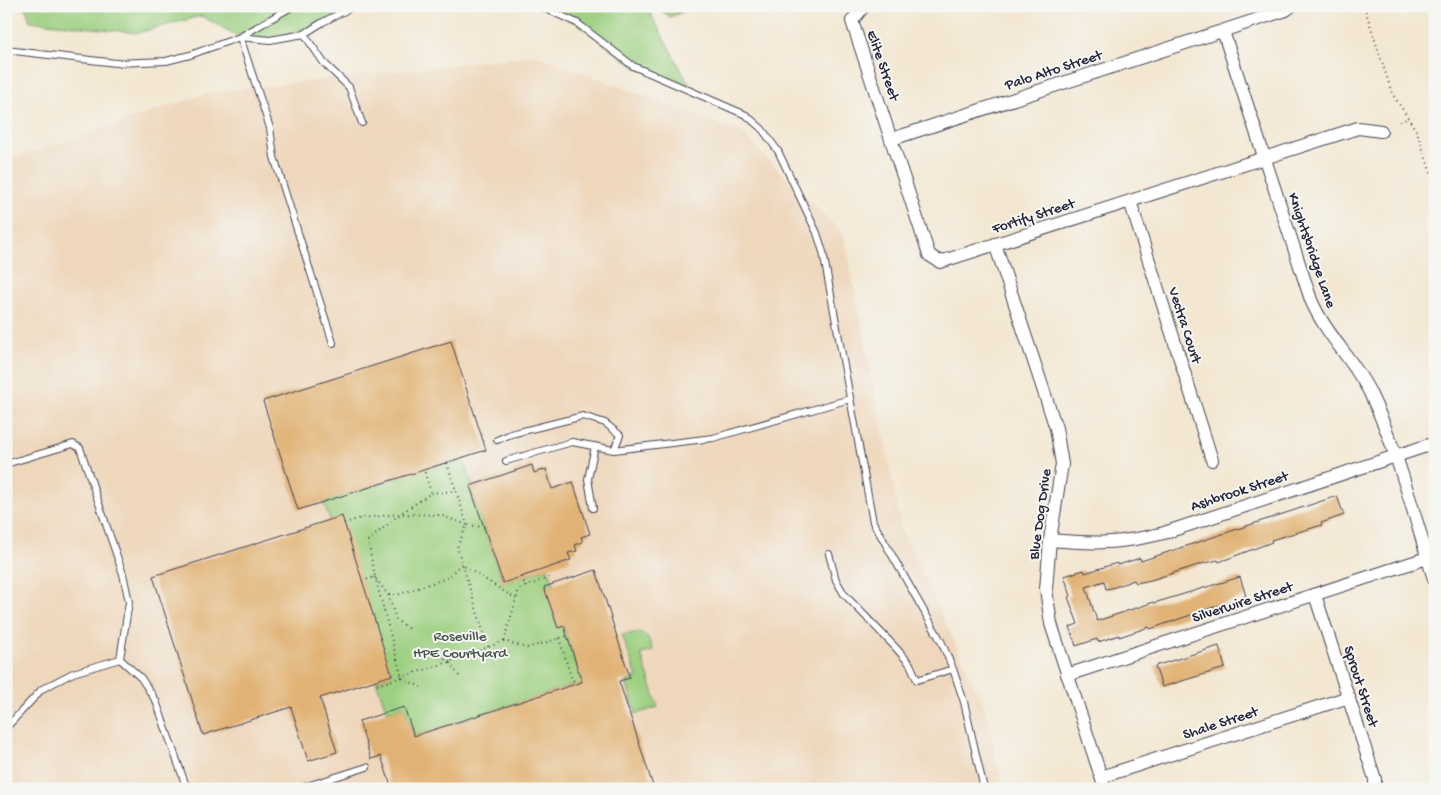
<svg xmlns="http://www.w3.org/2000/svg" width="1441" height="795" font-family="'Gochi Hand',sans-serif">
  <rect width="100%" height="100%" fill="#f6f6f2"/>
  <filter id="ink" filterUnits="userSpaceOnUse"><feTurbulence type="fractalNoise" baseFrequency=".02" numOctaves="2"/><feDisplacementMap in="SourceGraphic" scale="10" xChannelSelector="R" yChannelSelector="G"/><feConvolveMatrix kernelMatrix="1 2 1 2 8 2 1 2 1" color-interpolation-filters="sRGB"/></filter>
  <filter id="wash" filterUnits="userSpaceOnUse"><feTurbulence type="fractalNoise" baseFrequency=".0096" numOctaves="4" result="noise"/><feDisplacementMap in="SourceGraphic" scale="20" xChannelSelector="R" yChannelSelector="G"/><feGaussianBlur stdDeviation="1.12" result="paint"/><feColorMatrix in="noise" values="0 0 0 0 0 0 0 0 0 0 0 0 0 0 0 0 0 1.4 0 .05"/><feComposite in="paint" operator="in"/></filter>
  <g filter="url(#wash)">
    <rect width="100%" height="100%" fill="#f3e7d2"/>
    <!-- built -->
    <path fill="#eed7bb" d="M536,55L740,132L844,235L902,531L984,705L1004,789H6V161L208,93Z"/>
    <!-- green -->
    <path fill="#9ccf7f" stroke="#5f785d" d="M25,6H354L304,34L270,40L240,37L201,16L137,33L30,21Z
      M540,6H649V11L693,91L633,66L577,23Z
      M655,6H696L670,17Z
      M463,457L473,485L470,486L503,583L548,568L554,584L545,587L558,628L564,626L582,682L414,736L404,707L387,712L376,681L392,675L323,502Z
      M640,632L648,637L653,651L641,654L658,707L636,714L626,682L637,677L622,635Z"/>
    <g id="blocks">
      <!-- building -->
      <path fill="#e1b275" d="M451,341L486,450L298,510L263,401Z
        M532,465L534,473L546,469L552,489L573,482L590,534L581,537L583,542L575,545L577,551L568,553L571,560L503,583L470,486Z
        M1337,496L1344,515L1321,523L1322,525L1271,540L1272,542L1219,562L1218,560L1201,564L1151,580L1136,583L1134,580L1112,588L1106,589L1104,581L1086,587L1097,621L1154,602V603L1240,577L1246,596L1150,629L1149,627L1119,637V635L1098,642L1097,639L1076,646L1070,627L1078,624L1068,597L1071,596L1064,576L1084,570L1085,573L1117,563L1118,565L1140,558L1141,561Z
        M342,516L392,675L320,698L337,752L308,761L291,707L203,735L153,576Z
        M596,570L630,678L619,681L654,789H392L381,756L371,759L359,721L404,707L414,736L582,682L564,626L558,628L544,587Z
        M1219,646L1225,668L1162,687L1155,666Z"/>
    </g>
  </g>
  <g filter="url(#ink)">
    <use href="#blocks" fill-opacity="0" stroke="#414052" stroke-width="1"/>
    <g fill="none" stroke-linecap="round" stroke-linejoin="round">
      <!-- lane casing -->
      <g stroke="#414052" stroke-width="8">
        <path id="lane" d="M293,6L240,37L270,128L274,157L333,343
          M540,6L577,23L633,66L746,115L762,129L778,151L817,233L823,252L873,522L941,641L953,669L964,702L984,789
          M304,34L324,63L349,87L362,123
          M6,50L116,63L166,61L190,55L240,37L270,40L304,34L323,22L354,6
          M497,440L511,434L583,416L605,423L620,435L614,450L713,438L850,399
          M506,461L572,442L614,450
          M6,464L73,444L80,448L123,574L129,602L120,659
          M593,508L588,479L595,446
          M829,554L836,580L844,594L896,648L910,664L917,680L953,669
          M6,728L42,689L73,673L120,659L141,678L156,701L187,789
          M297,789L307,786
          M308,789L307,786L367,767"/>
      </g>
      <!-- street casing -->
      <g stroke="#414052" stroke-width="14">
        <path id="street" d="M864,6L852,21L929,255L940,262L1358,128L1381,131
          M1223,31L1311,300C1326,335 1354,360 1370,393C1399,453 1415,519 1435,582
          M892,139L1286,10L1291,6
          M1130,201L1212,460
          M995,244L1056,428L1062,464L1050,540L1046,589L1051,624L1105,789
          M1050,540C1094,544 1121,544 1164,533L1435,443
          M1315,595L1375,779V789
          M1067,675L1427,558
          M1101,777L1349,697"/>
      </g>
      <!-- path -->
      <path stroke="#414052" stroke-width="2" stroke-dasharray="1 4" stroke-linecap="butt" d="M1364,6L1392,93L1417,132L1435,185
        M1400,122L1408,118
        M447,463L467,525
        M431,493L456,491
        M344,523L362,518L400,514L431,493L424,470
        M484,527L467,525L457,547L488,647
        M375,577L402,678L421,687
        M522,577L526,587
        M376,579L389,596L396,620L409,629
        M362,581L375,577L368,541L400,514L440,515L467,525
        M389,595H397L447,578L461,564L516,599
        M559,638L572,680L578,683
        M504,641L519,589L551,577
        M459,676L449,662L504,641L527,648L567,636
        M377,685L449,662L438,654"/>
      <!-- lane -->
      <use href="#lane" stroke="#fff" stroke-width="6"/>
      <!-- street -->
      <use href="#street" stroke="#fff" stroke-width="12"/>
    </g>
  </g>
  <g text-anchor="middle" stroke-width="4" stroke-linejoin="round" paint-order="stroke">
    <!-- street labels -->
    <g font-size="15" fill="#22223b" stroke="#f6f6f2">
      <text transform="translate(884 65) rotate(71)" y="5">Elite Street</text>
      <text transform="translate(1053 69) rotate(-18)" y="5">Palo Alto Street</text>
      <text transform="translate(1033 215) rotate(-18)" y="5">Fortify Street</text>
      <text transform="translate(1313 250) rotate(71)" y="5">Knightsbridge Lane</text>
      <text transform="translate(1186 325) rotate(72)" y="5">Vectra Court</text>
      <text transform="translate(1239 490) rotate(-18)" y="5">Ashbrook Street</text>
      <text transform="translate(1039 514) rotate(-82)" y="5">Blue Dog Drive</text>
      <text transform="translate(1242 601) rotate(-18)" y="5">Silverwire Street</text>
      <text transform="translate(1362 686) rotate(72)" y="5">Sprout Street</text>
      <text transform="translate(1220 722) rotate(-18)" y="5">Shale Street</text>
    </g>
    <!-- park labels -->
    <g font-size="15" fill="#47564f" stroke="#f6f6f2">
      <text x="460" y="640">Roseville<tspan x="460" dy="17">HPE Courtyard</tspan></text>
    </g>
  </g>
  <!-- margin -->
  <rect width="1441" height="795" fill="none" stroke="#f6f6f2" stroke-width="25"/>
</svg>
